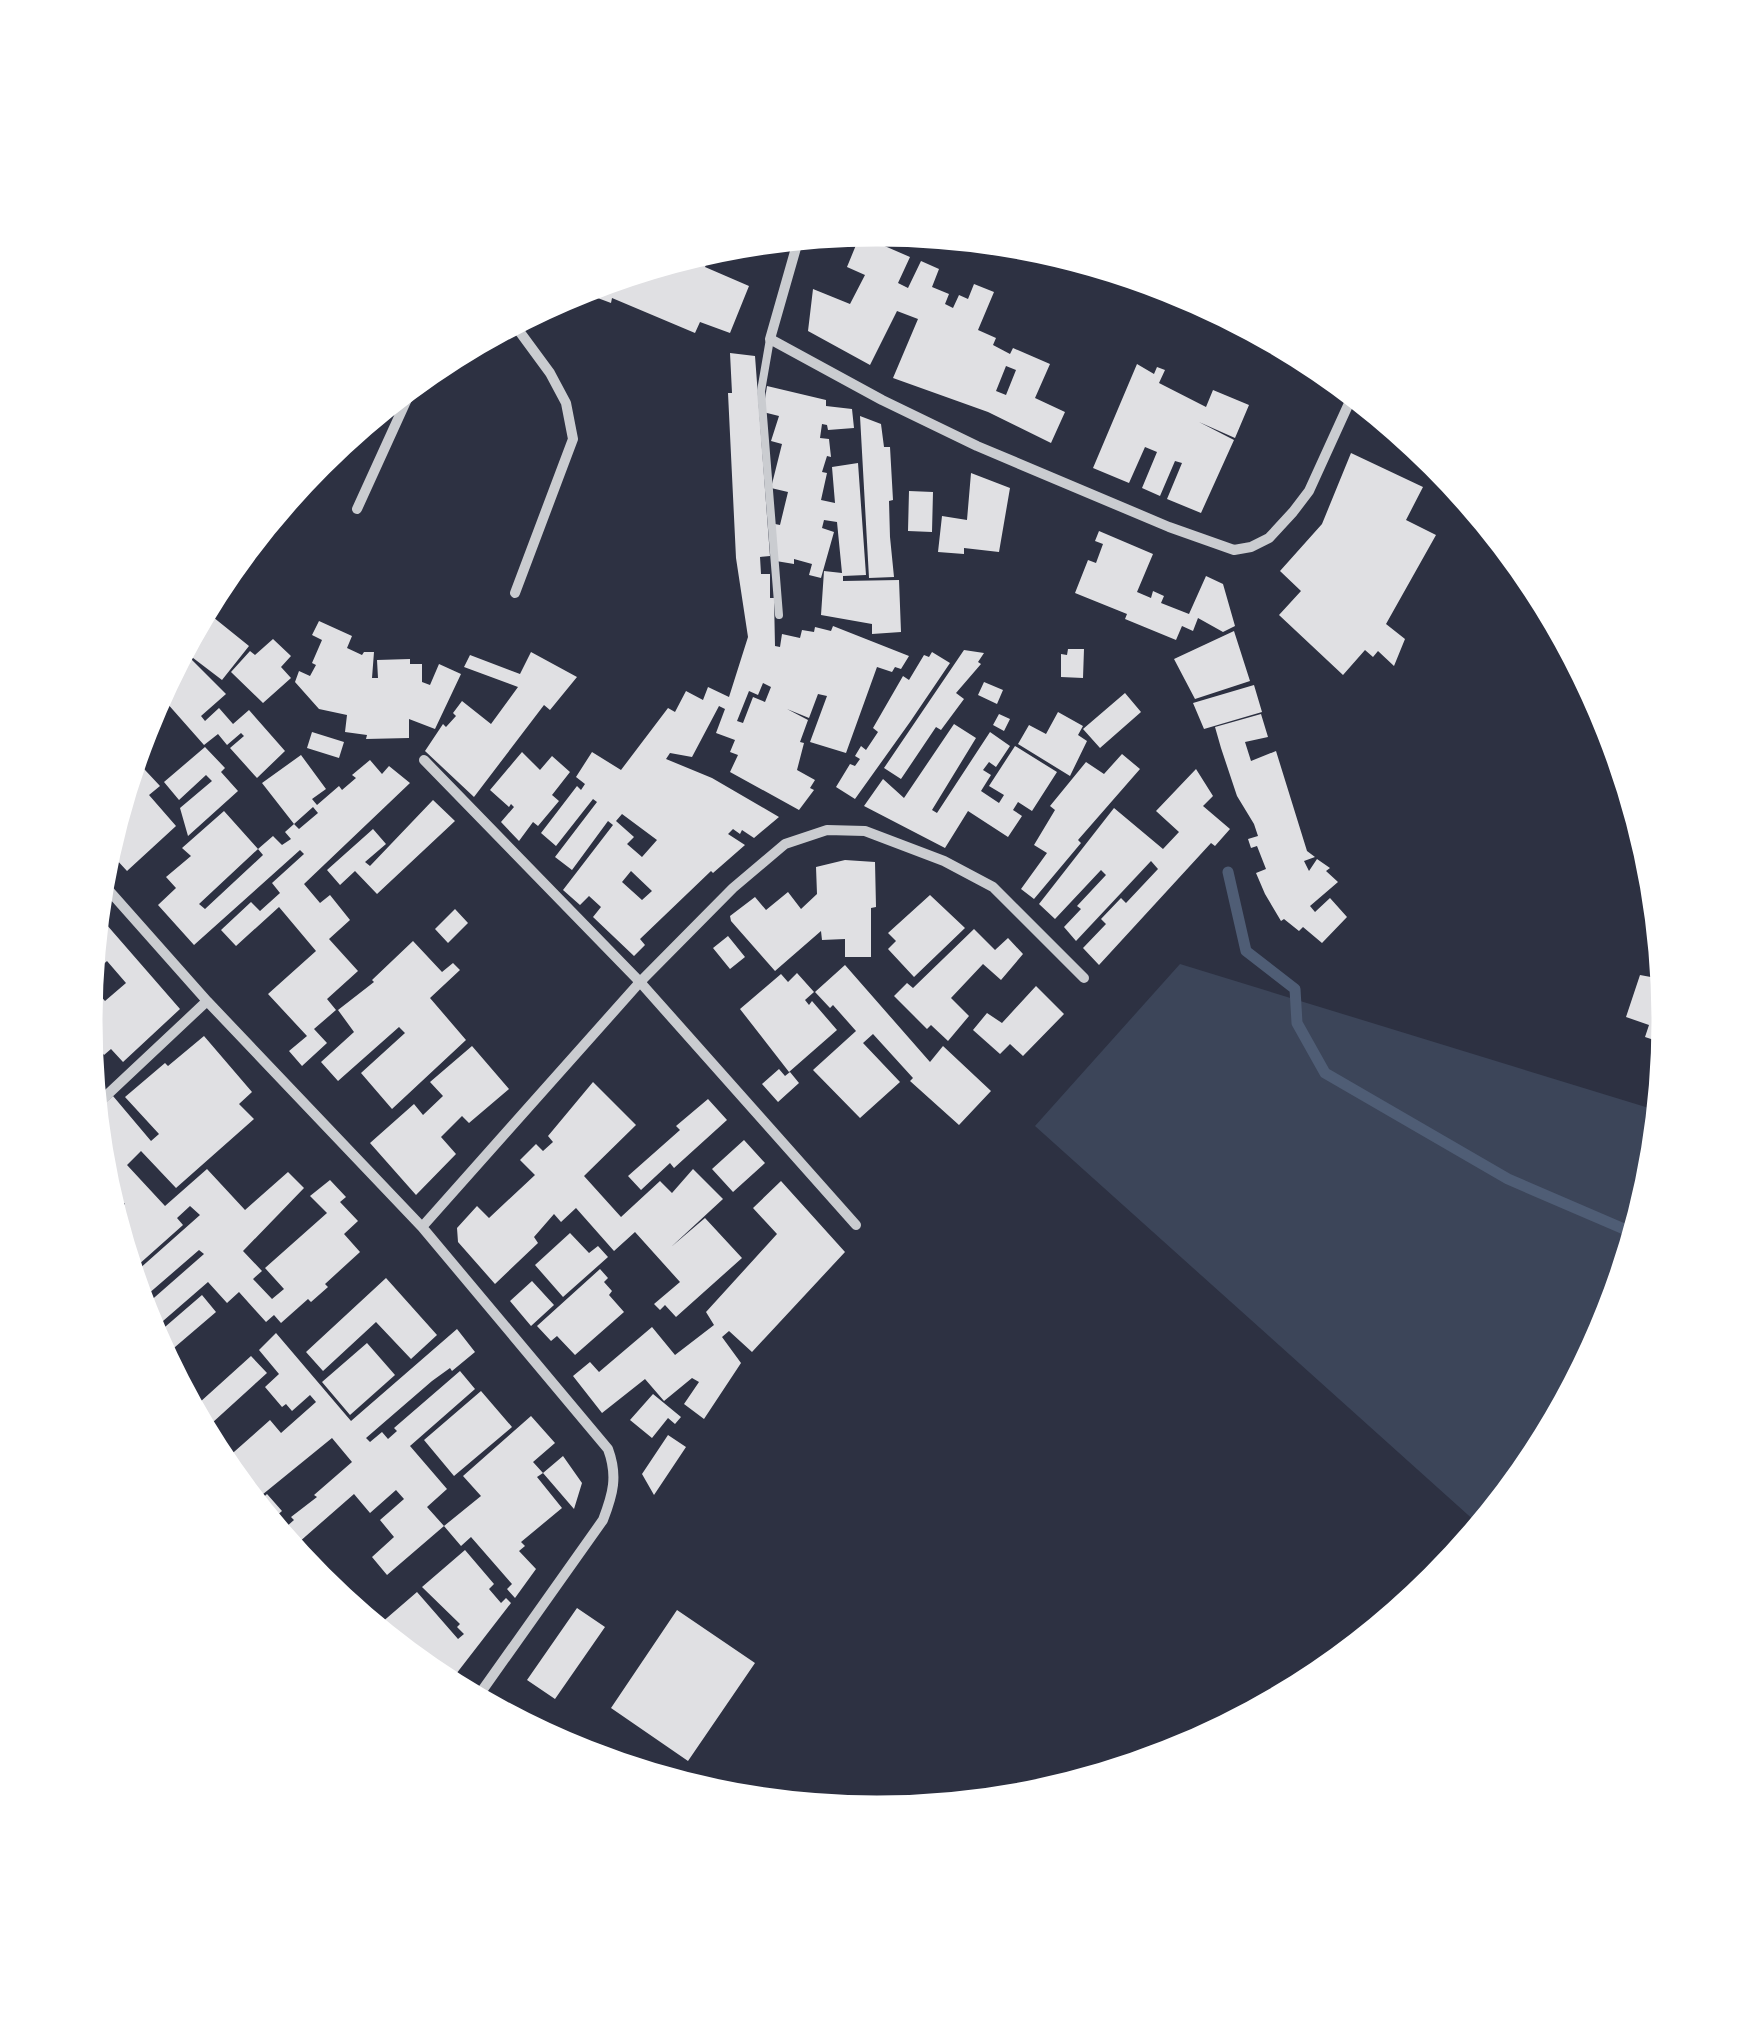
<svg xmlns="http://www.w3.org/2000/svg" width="1754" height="2042" font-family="'Nunito Sans',sans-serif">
  <rect width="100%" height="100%" fill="#2d3142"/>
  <!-- green -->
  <path fill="#3c4559" d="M1180,964L1662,1112L1656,1177L1611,1326L1537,1463L1480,1533L1477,1523L1035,1126Z"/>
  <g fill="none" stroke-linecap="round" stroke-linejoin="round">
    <!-- stream -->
    <path stroke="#4f5d75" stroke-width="11" d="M1228,872L1246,951L1295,989L1297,1023L1325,1073L1508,1179L1638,1235"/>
  </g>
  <!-- building -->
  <path fill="#e0e0e3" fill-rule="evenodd" d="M887,227L880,244L910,257L898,283L908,288L921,261L939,269L932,287L949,294L945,304L953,308L959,295L968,299L974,284L994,292L978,330L996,338L993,345L1010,354L1013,348L1050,364L1035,398L1065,412L1051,443L988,412L893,378L918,319L897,311L870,365L808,331L813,289L850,304L865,275L847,267L863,228ZM1006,366L1016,370L1006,395L996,391Z
    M747,239L740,253L717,243L723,242Z
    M698,249L710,255L705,267L749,286L730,333L700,322L695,333L612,298L611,303L571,288Z
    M730,353L755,356L770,556L760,557L761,574H770V598H774L775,646L780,647L782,634L800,638L802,630L814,632L815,627L831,631L833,626L909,656L901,669L895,667L892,672L877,667L846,753L810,742L827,696L818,694L809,718L787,709L808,720L800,742L804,743L797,770L815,780L810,788L814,790L799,810L730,772L738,755L730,752L735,740L716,733L725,709L719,706L692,757L670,753L666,759L712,778L779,817L754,838L742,830L740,834L733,829L728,834L745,845L713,873L711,871L640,939L645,945L634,956L593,917L601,907L589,896L580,905L563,890L613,825L608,821L572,870L555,857L597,802L593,799L556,846L541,833L577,786L581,790L585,784L576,777L592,752L621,770L668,708L675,712L686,691L703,700L708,687L729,697L748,637L736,558L728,393H732ZM763,683L771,687L765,702L753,697L743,723L737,721L749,691L758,695ZM622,814L657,840L642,857L627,844L634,837L616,821ZM631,871L652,891L642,900L622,882Z
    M1137,364L1154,374L1157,367L1165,370L1159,383L1206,407L1213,390L1249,405L1235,438L1199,422L1234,440L1201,513L1167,499L1182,463L1175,461L1160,496L1142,488L1157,452L1145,447L1129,483L1093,468Z
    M767,386L826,400V406L852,409L854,428L828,430L827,425L822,424L820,438L829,439L831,457L827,456L822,472L827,473L821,500L835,503L832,467L858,463L866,575L843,576V581L899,580L901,632L872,634V624L821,615L824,571L842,573L837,522L824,520L822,528L834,532L821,578L809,575L812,564L794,559V564L776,561L775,524L780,525L788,492L771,488L782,444L771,441L779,416L763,412Z
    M860,416L881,424L884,447H890L893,500L889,501L890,537L894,577L869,578Z
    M1351,453L1423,487L1406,520L1436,535L1386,624L1405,639L1394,666L1378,651L1373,657L1365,650L1343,675L1279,615L1301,591L1280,571L1322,524Z
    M971,473L1010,488L999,552L964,548V554L938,552L942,516L967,520Z
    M909,491L933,492L932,532L908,531Z
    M1099,531L1153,554L1137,592L1151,598L1153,591L1164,596L1161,603L1189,614L1206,576L1223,584L1235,626L1223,632L1198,618L1193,631L1182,626L1176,640L1125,619L1127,614L1075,593L1088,560L1096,563L1103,544L1095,541Z
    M208,613L249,646L222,680L180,648Z
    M319,621L352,636L347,648L362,655L364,652H374L372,678H378L377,660L410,659V664H422V682L430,685L439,664L461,674L435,729L409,719V738L366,739L367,735L345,732L347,715L319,709L295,682L299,671L310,676L316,665L312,663L322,640L312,635Z
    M1234,631L1250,681L1195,699L1174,659Z
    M273,639L291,656L281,667L291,678L263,703L231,672L250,651L255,655Z
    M180,648L226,694L201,716L205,721L219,708L233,724L249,710L285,751L257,778L230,748L244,736L241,733L227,745L218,734L204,745L166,702L140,725Z
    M1068,649H1084L1083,678L1061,677V654L1067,655Z
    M964,650L984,653L978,662L981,664L956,693L964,699L941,730L936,727L901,779L884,768Z
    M531,652L577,677L550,710L544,705L474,797L425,751L443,724L446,727L456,716L453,713L462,701L491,724L518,687L464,667L470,655L520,674Z
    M932,652L950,663L910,722L855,799L836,787L850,764L855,766L860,759L855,756L861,746L866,750L878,732L873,728L903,676L909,680L924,655L929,657Z
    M984,682L1003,690L997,704L978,695Z
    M1254,685L1262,712L1204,729L1193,703Z
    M1125,693L1141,712L1100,748L1083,729Z
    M1058,712L1083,726L1078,735L1087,741L1070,776L1018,744L1029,725L1046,734Z
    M999,714L1010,719L1004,731L993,725Z
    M1261,714L1268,737L1245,742L1251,761L1276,751L1307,851L1315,857L1304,861L1309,871L1317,859L1330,868L1326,871L1338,882L1310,906L1315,912L1330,898L1347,917L1322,943L1303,927L1299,931L1284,919L1281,921L1265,894L1256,873L1266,869L1257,846L1251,848L1248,839L1258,836L1254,824L1237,796L1221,748L1215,727Z
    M954,724L976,738L932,810L937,813L990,732L1010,746L996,767L989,762L983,770L991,775L981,791L999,803L1004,795L989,786L1015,746L1057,772L1032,811L1018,802L1013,810L1022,816L1008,837L968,811L945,848L864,806L883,779L904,798Z
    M312,732L344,742L339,758L307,748Z
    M205,747L225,768L221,772L238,791L188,836L180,808L212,781L206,775L179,800L164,782Z
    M522,752L540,770L552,756L570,772L552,795L559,801L538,826L533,822L519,841L501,822L514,807L511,804L509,807L490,790Z
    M1122,754L1140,769L1078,840L1081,843L1034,899L1021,889L1047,853L1034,845L1055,810L1050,806L1086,762L1104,774Z
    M131,755L160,786L149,795L176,826L127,871L104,846Z
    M301,755L326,789L312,799L317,805L339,786L342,790L356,778L352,775L370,760L382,774L389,766L410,783L304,884L320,903L330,895L350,920L329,939L358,971L327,999L336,1010L314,1029L327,1043L302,1066L289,1051L307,1036L268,994L316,951L279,907L236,946L221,930L251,902L260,911L280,893L272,883L304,854L300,850L194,945L158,905L176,888L166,877L191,856L182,848L224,811L258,849L273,836L282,845L291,839L285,832L294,824L262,783ZM313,807L318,813L299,829L294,824ZM258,849L263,855L205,909L199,904Z
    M1196,769L1213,796L1203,806L1230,829L1215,846L1211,843L1099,965L1083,948L1106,924L1101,919L1121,898L1126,903L1158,869L1151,861L1076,941L1064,927L1081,909L1077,906L1106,875L1101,870L1055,919L1039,904L1114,808L1163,849L1179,832L1156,811Z
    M433,800L455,821L377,894L355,871L340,885L327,870L373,829L386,844L365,862L370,866Z
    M845,860L875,862L876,907L871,908V957H845V939L822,940L821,931L775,971L731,921L730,916L755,897L766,910L788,892L801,909L817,894L816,867Z
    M930,895L965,928L914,977L888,949L896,941L888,933Z
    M455,909L468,923L448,943L435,929Z
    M106,924L180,1009L123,1062L111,1049L104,1055L97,1046L86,1055L83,1021L86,983L88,982L105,1001L126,983L107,961L87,979L91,937Z
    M974,929L995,950L1008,938L1023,954L1001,980L983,964L951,998L969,1016L948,1041L931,1025L927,1029L894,996L907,983L913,988Z
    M728,936L745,957L730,969L713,948Z
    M413,941L442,972L453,963L460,970L430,998L466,1040L392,1109L361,1073L405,1033L399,1027L338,1081L321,1062L354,1032L338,1010L374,982L372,980Z
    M845,965L930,1062L943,1046L991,1091L959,1125L910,1081L913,1078L873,1034L863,1043L900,1082L860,1118L813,1070L856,1031L833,1005L830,1008L815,992Z
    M797,973L814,992L805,1000L809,1005L812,1001L837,1030L789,1072L740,1009L781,974L788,982Z
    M1640,975L1667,980L1671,1022L1669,1045L1645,1037L1649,1025L1626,1017Z
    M1036,986L1064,1014L1023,1056L1010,1044L1000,1054L973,1030L987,1013L1002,1023Z
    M204,1036L252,1092L239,1104L254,1119L176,1188L141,1151L127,1165L165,1206L207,1169L245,1210L288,1172L304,1188L243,1251L262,1271L253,1279L272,1299L284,1289L265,1268L327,1213L310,1196L330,1180L346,1197L340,1202L358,1221L344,1234L360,1252L325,1284L328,1287L311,1302L308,1299L281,1323L274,1315L266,1322L239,1292L227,1303L208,1282L148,1334L139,1311L204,1254L199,1250L140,1301L134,1294L129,1278L200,1215L190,1206L177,1218L183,1225L128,1274L110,1216L125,1204L106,1183L101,1186L92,1115L113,1096L151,1141L159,1134L125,1097L165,1063L168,1066Z
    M472,1046L509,1089L469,1123L462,1116L441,1137L456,1154L416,1195L370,1143L414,1104L423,1115L443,1096L430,1082Z
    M87,1062L103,1080L89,1092Z
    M779,1069L785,1076L790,1072L799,1083L778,1102L762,1084Z
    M593,1082L636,1125L584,1176L621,1217L660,1181L672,1193L693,1169L723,1199L671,1247L705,1218L742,1258L676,1317L665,1305L660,1310L654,1304L680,1282L635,1232L614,1251L576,1208L561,1222L554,1214L534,1237L538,1243L495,1284L458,1242L457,1228L477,1206L489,1218L535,1175L520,1160L536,1144L543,1151L553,1142L548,1136Z
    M708,1099L727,1120L674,1168L670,1163L641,1190L628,1176L680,1130L676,1126Z
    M744,1140L765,1163L733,1192L712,1169Z
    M781,1181L845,1252L752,1352L729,1331L722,1337L741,1363L704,1419L684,1404L699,1382L692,1378L664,1401L645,1379L602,1413L573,1376L590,1362L599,1372L652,1327L675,1355L714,1325L706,1312L777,1234L753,1208Z
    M570,1233L589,1253L598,1246L608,1257L563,1297L535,1265Z
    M600,1269L608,1278L604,1282L612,1291L609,1295L624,1312L575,1355L557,1336L551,1341L537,1326Z
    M386,1278L437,1335L411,1359L376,1322L323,1371L306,1352Z
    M532,1281L554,1305L531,1326L510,1301Z
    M202,1295L216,1312L161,1359L151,1339Z
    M457,1329L475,1352L452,1371L450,1368L432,1381L366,1438L370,1442L382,1432L388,1439L397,1431L394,1428L460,1371L475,1389L410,1446L447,1489L427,1507L444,1526L387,1575L372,1557L394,1537L380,1520L404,1499L396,1490L370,1513L354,1494L290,1550L277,1535L294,1520L291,1517L317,1497L314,1495L352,1462L332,1438L257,1499L249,1490L243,1495L235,1485L244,1478L226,1459L270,1420L281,1433L316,1402L310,1395L292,1411L286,1404L282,1407L265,1387L279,1374L259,1350L276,1333L351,1421Z
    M367,1343L395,1375L350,1415L322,1382Z
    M251,1356L267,1373L201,1433L189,1412Z
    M481,1391L512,1427L454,1476L424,1440Z
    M653,1394L681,1417L675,1424L668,1418L652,1438L630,1420Z
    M531,1416L555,1443L533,1462L543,1473L563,1456L582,1483L574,1509L543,1473L537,1477L562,1508L521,1542L525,1546L519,1551L536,1569L515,1598L507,1589L512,1584L471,1537L461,1546L444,1526L481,1496L463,1476Z
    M212,1427L231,1450L217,1463L202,1436Z
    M668,1435L686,1447L654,1495L642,1474Z
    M267,1494L282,1511L267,1524L253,1507Z
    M465,1550L494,1584L489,1589L501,1603L506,1598L511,1603L446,1687L373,1630L417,1592L458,1639L464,1634L457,1627L460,1624L422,1587Z
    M577,1608L605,1627L555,1699L527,1680Z
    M677,1610L755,1663L688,1761L611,1708Z"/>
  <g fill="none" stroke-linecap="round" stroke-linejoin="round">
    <!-- service -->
    <path stroke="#caccd0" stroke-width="8" d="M770,339L761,391L779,615"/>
    <!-- minor -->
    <path stroke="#caccd0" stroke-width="10" d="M800,234L770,339L882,400L977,446L1169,527L1234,550L1251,547L1269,538L1293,512L1309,491L1355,390
      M511,320L550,373L566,403L573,439L515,593
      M357,509L418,375
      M424,760L640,982L856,1225
      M97,877L207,1001L422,1227L608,1449C618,1476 613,1494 603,1520L474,1702
      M91,1110L207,1001
      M422,1227L640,982L733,888L785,844L827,830L865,831L944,861L993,887L1084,978"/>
  </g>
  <!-- crop -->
  <path d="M0 0H1754V2042H0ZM100 1021a777 777 0 1 1 1554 0a777 777 0 1 1-1554 0Z" fill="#fff" fill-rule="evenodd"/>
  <path fill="none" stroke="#fff" stroke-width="5" d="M100 1021a777 777 0 1 1 1554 0a777 777 0 1 1-1554 0Z"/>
</svg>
